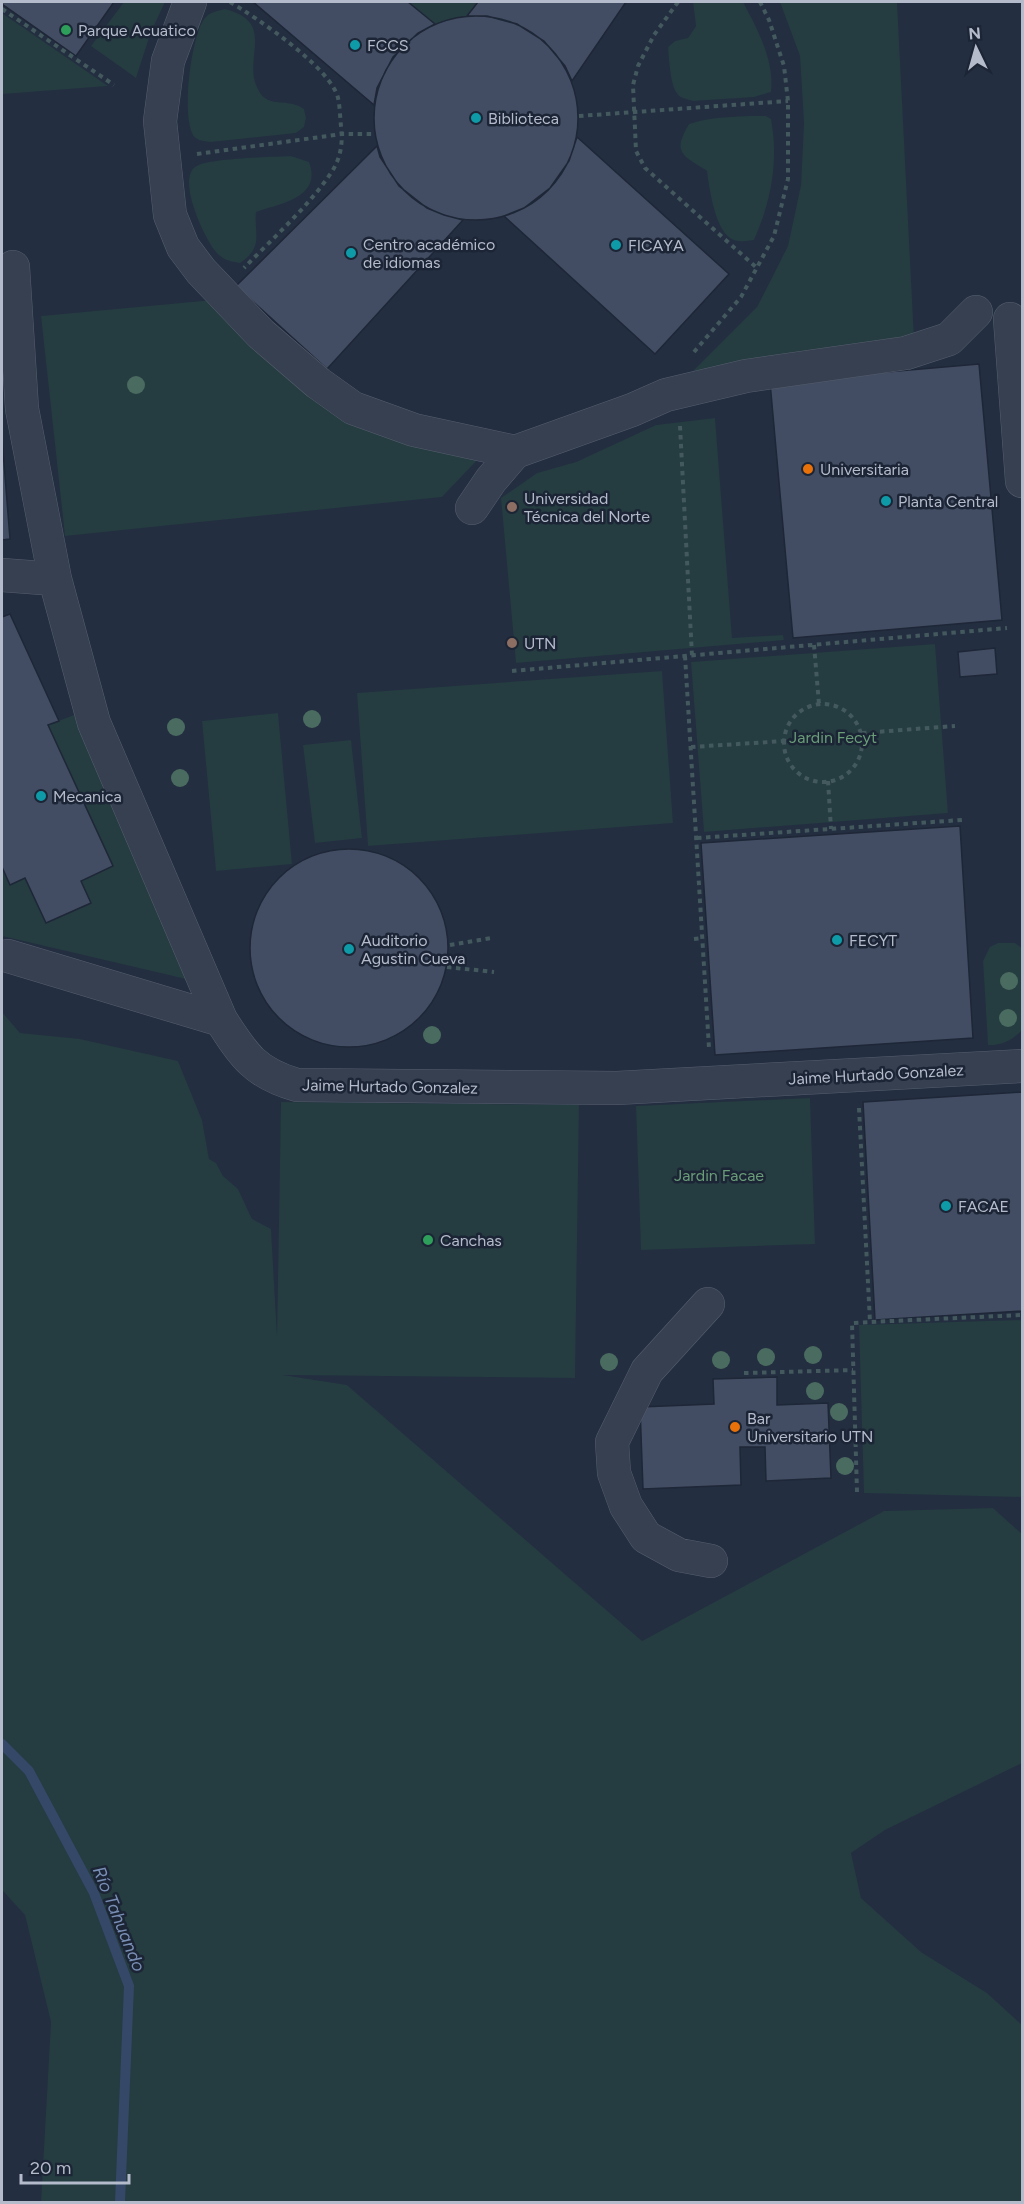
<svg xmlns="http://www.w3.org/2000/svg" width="1024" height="2204" font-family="Figtree,sans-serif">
  <rect width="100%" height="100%" fill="#232e40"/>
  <!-- green -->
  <path fill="#253c41" d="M124,2H165L151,32L136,78L91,46Z
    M408,2H478L467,16L450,19L435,24Z
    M693,2H743C757,28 775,61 771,92L754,97L693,101C686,99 679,98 676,92C670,82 669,59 668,47L675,41L688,38L696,26Z
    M780,2H897L914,339L693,371L757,307L788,246L801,185L804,123L800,56Z
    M225,9C279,23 240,60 259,91C269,109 288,97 304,109L306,118L304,127L296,133L211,142C203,141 195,141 192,133C182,111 191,38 204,19C209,12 217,11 225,9Z
    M2,13L108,86L3,94Z
    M750,116H766L771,119C779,161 771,202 754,240C746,241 736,243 730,238C715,228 709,188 707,171C684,156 671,154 689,124C709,117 729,117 750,116Z
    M291,156L309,162C323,198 279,204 256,212C254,235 264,247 240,263C231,262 223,260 216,252C204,238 177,180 195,167C206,158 273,157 291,156Z
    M213,300L289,371L483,454L442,497L65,536L41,316Z
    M715,418L732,638L783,635L784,640L516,663L501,498L537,473L576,462L656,425Z
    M935,644L948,813L704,832L691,662Z
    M662,671L673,823L368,846L357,693Z
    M278,713L292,864L216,871L202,721Z
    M74,715L186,979L2,936V867L10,885L25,878L46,923L91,903L81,881L113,866L48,725Z
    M351,740L362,838L315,843L303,745Z
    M998,943H1015L1022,948V1030C1013,1040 1001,1046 988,1045L983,961L990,947Z
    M2,1012L20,1033L80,1039L178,1061L202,1120L209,1159L216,1163L223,1176L238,1189L252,1219L271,1229L277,1336L281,1102L579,1105L575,1378L283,1375L347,1385L642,1641L884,1511L993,1508L1022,1534V1763L885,1830L851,1853L861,1898L921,1952L987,1993L1022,2025V2202H41L51,2022L25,1915L2,1890Z
    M810,1098L815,1244L641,1250L636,1106Z
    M1022,1320V1497L864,1493L859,1325Z"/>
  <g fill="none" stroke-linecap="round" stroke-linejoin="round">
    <!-- stream -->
    <path stroke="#354868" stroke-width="10" d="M2,1744L29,1771L94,1893L129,1986L120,2202"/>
  </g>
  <!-- building -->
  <path fill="#424d63" stroke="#1e2737" stroke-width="1.5" d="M2,2H114L76,56L2,4Z
    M253,2H408L435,24L418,33L393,57L377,88L374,105Z
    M478,2H626L572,81L565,66L544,41L517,24L487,16H467Z
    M374 118a102 102 0 1 1 204 0a102 102 0 1 1-204 0Z
    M577,137L729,274L655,354L504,216L524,208L550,188L569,161Z
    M377,146L380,157L399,186L427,208L444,215L463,220L327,369L236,286Z
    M979,364L1002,620L793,638L770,382Z
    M2,438L10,539L2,540Z
    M10,614L59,721L48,725L113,866L81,881L91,903L46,923L25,878L10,885L2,867V617Z
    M995,648L997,674L960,677L958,652Z
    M960,826L973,1038L715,1055L701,843Z
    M250 948a99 99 0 1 1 198 0a99 99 0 1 1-198 0Z
    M1022,1092V1311L875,1320L863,1102Z
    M777,1377V1405L828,1403L831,1478L766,1481L765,1447H740L741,1485L643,1489L640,1407L714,1404L713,1379Z"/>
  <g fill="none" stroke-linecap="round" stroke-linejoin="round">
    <!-- minor casing -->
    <g stroke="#555e6e" stroke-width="34">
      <path id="minor" d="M190,2L168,61L160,121L170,215L183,247L201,271L261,334L318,383L353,408L414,430L515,452
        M13,267L22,409L55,579L94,723L221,1020C244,1056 255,1073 297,1085L617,1088L1022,1066
        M1010,319L1022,481
        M472,508L491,480L515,452L632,410L666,395L746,376L906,353L949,339L976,312
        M2,575L55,579
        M8,956L221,1020
        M708,1304L647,1371L612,1442L614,1473L626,1506L646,1537L679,1555L711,1561"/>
    </g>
    <!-- path -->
    <path stroke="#43595e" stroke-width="4" stroke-dasharray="4.5 4.5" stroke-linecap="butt" d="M230,2C257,18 331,68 338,98C340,107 340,117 341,126C343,143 341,158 331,173C309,206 272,239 244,268
      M678,2L654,35L638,66L633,85L636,151L645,168L757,268
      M2,9L114,85
      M579,116L788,101
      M197,154L342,134H374
      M694,352L741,297L774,236L788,179V101L784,66L769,20L760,2
      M680,426L692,656
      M814,645L819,704
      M685,656L709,1048
      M512,671L1007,628
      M784 743a39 39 0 1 1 78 0a39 39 0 1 1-78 0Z
      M862,733L955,726
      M691,747L785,741
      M828,781L831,829
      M697,838L962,820
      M694,939L703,938
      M450,945L492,938
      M447,967L494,972
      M859,1108L870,1322L1022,1315
      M744,1373L853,1370
      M857,1492L852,1323L870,1322"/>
    <!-- minor -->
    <use href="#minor" stroke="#374050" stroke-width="33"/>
  </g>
  <!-- trees -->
  <g fill="#4a6b5f">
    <circle cx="136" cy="385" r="9"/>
    <circle cx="312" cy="719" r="9"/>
    <circle cx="176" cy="727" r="9"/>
    <circle cx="180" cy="778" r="9"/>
    <circle cx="1009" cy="981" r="9"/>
    <circle cx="1008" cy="1018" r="9"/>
    <circle cx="432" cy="1035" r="9"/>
    <circle cx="813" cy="1355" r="9"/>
    <circle cx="766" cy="1357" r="9"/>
    <circle cx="721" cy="1360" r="9"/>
    <circle cx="609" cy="1362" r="9"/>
    <circle cx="815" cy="1391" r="9"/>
    <circle cx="839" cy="1412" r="9"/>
    <circle cx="845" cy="1466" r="9"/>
  </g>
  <!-- markers -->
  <g fill="#2e9e5b" stroke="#1c2535" stroke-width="2">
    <circle cx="66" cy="30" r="6"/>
    <circle cx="428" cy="1240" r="6"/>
  </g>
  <g fill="#0f9aa8" stroke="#1c2535" stroke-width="2">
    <circle cx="355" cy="45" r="6"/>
    <circle cx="476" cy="118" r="6"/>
    <circle cx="616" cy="245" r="6"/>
    <circle cx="351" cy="253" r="6"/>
    <circle cx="886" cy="501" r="6"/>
    <circle cx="41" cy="796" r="6"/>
    <circle cx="837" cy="940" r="6"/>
    <circle cx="349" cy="949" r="6"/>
    <circle cx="946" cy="1206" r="6"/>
  </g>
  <g fill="#e8710a" stroke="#1c2535" stroke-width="2">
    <circle cx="808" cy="469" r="6"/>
    <circle cx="735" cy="1427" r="6"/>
  </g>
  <g fill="#8d6e63" stroke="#1c2535" stroke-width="2">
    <circle cx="512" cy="507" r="6"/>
    <circle cx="512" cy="643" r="6"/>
  </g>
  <g text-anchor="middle" stroke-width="5" stroke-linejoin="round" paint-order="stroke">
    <!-- poi labels -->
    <g font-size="16" fill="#b4bbcb" stroke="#1c2535" text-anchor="start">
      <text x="78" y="36">Parque Acuatico</text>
      <text x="367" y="51">FCCS</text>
      <text x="488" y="124">Biblioteca</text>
      <text x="363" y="250">Centro académico<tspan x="363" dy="18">de idiomas</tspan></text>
      <text x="628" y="251">FICAYA</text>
      <text x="820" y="475">Universitaria</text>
      <text x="524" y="504">Universidad<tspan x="524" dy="18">Técnica del Norte</tspan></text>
      <text x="898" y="507">Planta Central</text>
      <text x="524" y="649">UTN</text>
      <text x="53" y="802">Mecanica</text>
      <text x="361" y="946">Auditorio<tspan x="361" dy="18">Agustin Cueva</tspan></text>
      <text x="849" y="946">FECYT</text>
      <text x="958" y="1212">FACAE</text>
      <text x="440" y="1246">Canchas</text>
      <text x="747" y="1424">Bar<tspan x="747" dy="18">Universitario UTN</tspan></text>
    </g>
    <!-- park labels -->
    <g font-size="16" fill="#699d78" stroke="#1c2535">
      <text x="833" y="743">Jardin Fecyt</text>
      <text x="719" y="1181">Jardin Facae</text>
    </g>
    <!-- street labels -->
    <g font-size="16" fill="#b4bbcb" stroke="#1c2535">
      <text transform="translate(876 1074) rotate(-3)" y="6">Jaime Hurtado Gonzalez</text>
      <text transform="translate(390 1086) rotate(1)" y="6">Jaime Hurtado Gonzalez</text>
    </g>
    <!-- water labels -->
    <g font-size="18" font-style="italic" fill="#798eb4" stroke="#1c2535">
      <text transform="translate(119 1919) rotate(68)" y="6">Río Tahuando</text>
    </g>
  </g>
  <!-- border -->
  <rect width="1024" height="2204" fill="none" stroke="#b4bbcb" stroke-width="6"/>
  <!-- north arrow -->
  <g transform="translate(976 48) rotate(355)" stroke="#1c2535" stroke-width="4.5" paint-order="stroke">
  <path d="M0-4.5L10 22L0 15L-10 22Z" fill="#b4bbcb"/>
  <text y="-9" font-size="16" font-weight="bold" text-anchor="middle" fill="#b4bbcb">N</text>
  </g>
  <!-- scale -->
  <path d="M21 2174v9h108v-9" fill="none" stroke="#b4bbcb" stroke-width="3"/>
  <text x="30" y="2174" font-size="18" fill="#b4bbcb" stroke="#1c2535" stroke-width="4.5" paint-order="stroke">20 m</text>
</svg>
